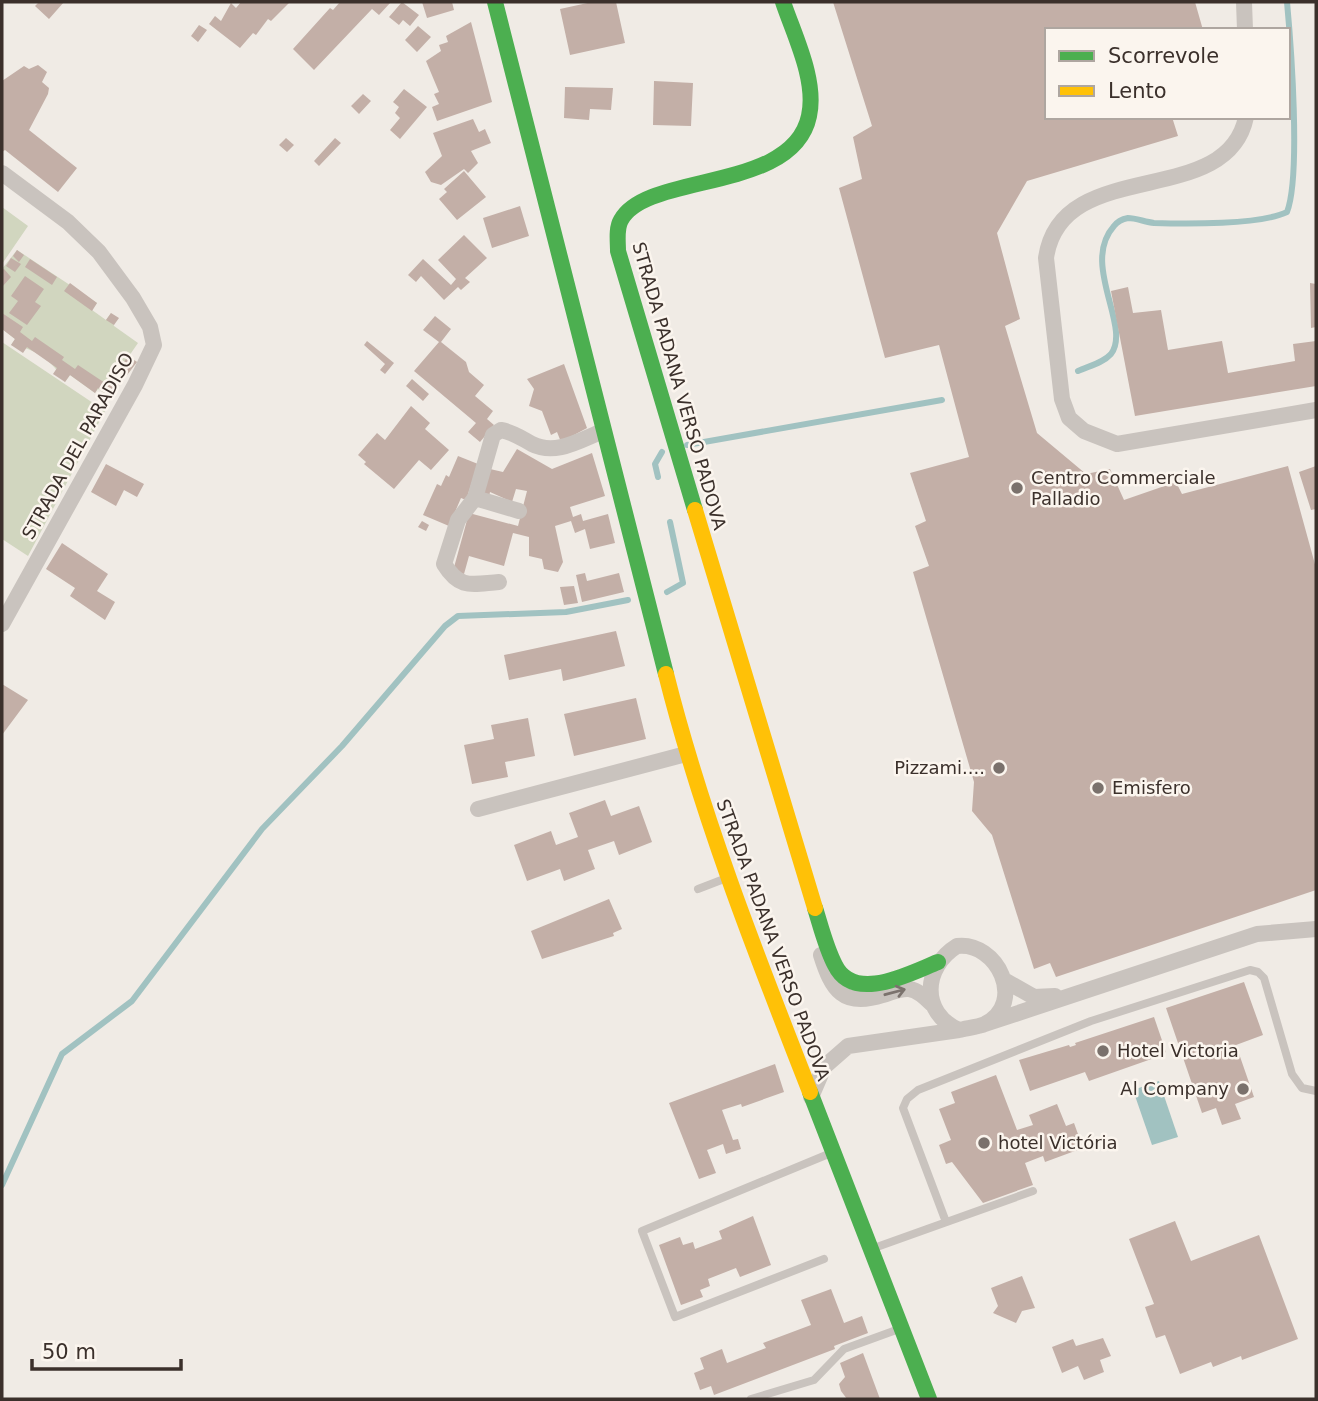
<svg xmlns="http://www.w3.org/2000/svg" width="1318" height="1401" font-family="'DejaVu Sans',sans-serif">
  <rect width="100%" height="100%" fill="#f0ebe5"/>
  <!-- green -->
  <path fill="#d1d6bf" d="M2,207L28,226L2,264Z
    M17,250L97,303L92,310L106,320L111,313L114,326L138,343L129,356L137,362L110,397L98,389L95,393L70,375L65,382C53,361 35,348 11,345L15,339L2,329V269Z
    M2,342L105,411L28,556L2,539Z"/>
  <!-- water -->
  <path fill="#a1c2c1" d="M1159,1081L1178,1137L1152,1145L1133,1090Z"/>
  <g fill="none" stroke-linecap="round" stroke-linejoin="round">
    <!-- stream -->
    <path stroke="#a1c2c1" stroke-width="6" d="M1078,371C1089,366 1103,363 1111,354C1132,327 1080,264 1114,226C1117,222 1123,219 1128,218C1136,218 1145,222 1154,223C1185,224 1260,225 1287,212C1301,176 1291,45 1287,2
      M687,445L942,400
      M658,477L655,464L662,452
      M667,592L683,583L670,522
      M2,1185L62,1054L132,1001L262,829L342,746L445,626L458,616L566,612L628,600"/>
  </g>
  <!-- building -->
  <path fill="#c3afa7" d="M39,2H64L49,19L35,6Z
    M241,2H290L271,21L268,19L256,35L253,33L240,48L209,24L215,16L221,21L231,3L236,8Z
    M340,2H391L379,15L372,9L314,70L293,49L330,8L333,10Z
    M402,2L419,15L410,26L403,20L399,25L389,17Z
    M422,2H452L454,10L427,18Z
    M592,2H616L625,43L570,55L560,9Z
    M833,2H1195L1203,30H1047V117H1172L1178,136L1027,181L997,233L1020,319L1005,326L1037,433L1086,474L1110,469L1124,500L1176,482L1182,494L1288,466L1316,568V890L1056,977L1050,963L1034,969L992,835L972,811L974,782L913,572L929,566L915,526L926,521L910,473L969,457L939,345L885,358L839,188L862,179L853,137L872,126Z
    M471,22L492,102L437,121L432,107L439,104L434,94L439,92L426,61L441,51L439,45L448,42L446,36Z
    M199,25L207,30L198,42L191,36Z
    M418,26L431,37L417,52L405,40Z
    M38,65L47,72L42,82L49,88L48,94L29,130L77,168L58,192L5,150L2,152V81L24,66L29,69Z
    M654,81L693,83L691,126L653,125Z
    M565,87L613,88L611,110L590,109L589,120L564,118Z
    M404,89L427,107L400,139L390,130L400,118L395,113L399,107L393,102Z
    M363,94L371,101L359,114L351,106Z
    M473,119L479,132L485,129L491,143L471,151L478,163L468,173L464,169L441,185L431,182L425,172L442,156L433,133Z
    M286,138L294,145L287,152L279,145Z
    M335,138L341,143L319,166L314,161Z
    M464,171L486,197L457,220L439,199L447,192L444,189Z
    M520,206L529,236L492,248L483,218Z
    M464,235L487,258L465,278L470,282L461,290L458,287L444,300L421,276L416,282L408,275L423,259L451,285L456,279L438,260Z
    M17,250L24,255L19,262L13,256Z
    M11,258L21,264L15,272L6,266Z
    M30,259L57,277L52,285L25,267Z
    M4,269L11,277L2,287V270Z
    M25,276L44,289L35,302L41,306L27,325L9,313L18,301L11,296Z
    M70,283L97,303L92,311L64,291Z
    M1310,283L1316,284V327L1311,328Z
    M1128,287L1133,313L1161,310L1168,350L1222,341L1228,373L1295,361L1293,344L1316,341V386L1135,416L1111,291Z
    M2,313L23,327L20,332L32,341L35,337L64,357L62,360L75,369L78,365L108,385L128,356L137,362L110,397L98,388L95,393L70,375L65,382L53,374L57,368L27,347L23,353L11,345L15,339L2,329Z
    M111,313L119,318L114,325L106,320Z
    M435,316L451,329L441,342L466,362L469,372L484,385L475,396L493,411L487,419L494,425L480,442L468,432L476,423L414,371L439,342L423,330Z
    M367,341L394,363L385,374L380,370L385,364L364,345Z
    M564,364L587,428L561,442L557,432L551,435L542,411L529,406L534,389L527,379Z
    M412,379L429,394L423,401L406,386Z
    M411,406L430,423L425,429L449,450L431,470L419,460L394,489L364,464L366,462L358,455L377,433L385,440Z
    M517,449L552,469L592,453L605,496L570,507L573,517L581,514L583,521L608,514L615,543L590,549L585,529L575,533L571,521L555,526L563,562L558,572L544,569L542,559L529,556V537L513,533L504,566L469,556L464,574L453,571L469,513L518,526L527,491L516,489L512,502L490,492L489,497L482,496L490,469L503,472Z
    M458,456L478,464L466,500L461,498L449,526L423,515L437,484L441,486L446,475L449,477Z
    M106,464L144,484L137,497L124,490L116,506L91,492Z
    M1316,466V509L1311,510L1299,472Z
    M422,521L429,525L426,531L418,527Z
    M62,543L108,574L97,591L115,602L105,620L70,596L75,588L46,569Z
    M585,573L587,581L619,573L624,592L582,602L576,575Z
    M574,586L578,603L564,605L560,587Z
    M616,631L625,666L563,681L561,669L509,680L504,655Z
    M2,684L28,700L2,735Z
    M636,698L646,739L574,756L564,714Z
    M528,718L535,756L505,762L508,777L472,784L464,745L494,739L491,725Z
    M605,800L611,816L639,806L652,842L619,855L614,841L588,850L595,869L564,881L560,869L527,881L514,845L551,831L556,845L578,837L569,813Z
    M609,899L622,929L613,933L614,936L542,959L531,931Z
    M1244,982L1263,1035L1236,1045L1254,1097L1235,1104L1241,1119L1222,1125L1216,1108L1202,1113L1166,1008Z
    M1154,1017L1166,1052L1160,1056L1089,1081L1085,1072L1030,1091L1019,1060L1069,1045L1070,1047L1076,1045L1075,1043Z
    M775,1064L784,1092L742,1107L741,1104L722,1110L733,1140L738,1139L741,1149L726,1154L723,1144L707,1150L716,1173L699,1179L669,1103Z
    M996,1075L1017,1130L1033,1125L1029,1115L1057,1104L1066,1126L1074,1123L1083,1148L1045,1162L1043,1156L1025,1163L1033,1185L983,1203L952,1162L946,1164L939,1145L951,1140L939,1109L955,1103L951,1092Z
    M753,1216L771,1265L740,1277L736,1268L708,1279L710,1286L700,1290L703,1297L681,1305L659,1245L680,1237L683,1245L693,1242L695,1249L722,1239L719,1231Z
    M1175,1221L1191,1261L1259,1235L1298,1339L1242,1360L1241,1356L1213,1367L1211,1362L1180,1374L1165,1335L1156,1338L1145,1307L1154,1304L1129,1239Z
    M1022,1276L1035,1308L1022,1311L1016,1323L993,1313L998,1306L991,1288Z
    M831,1289L844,1323L862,1316L868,1333L834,1346L835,1349L714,1395L711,1386L700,1390L694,1373L704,1369L700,1358L722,1349L727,1363L766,1348L763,1343L811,1325L801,1300Z
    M1103,1338L1111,1356L1100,1360L1104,1372L1084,1380L1078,1366L1062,1373L1052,1347L1073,1339L1076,1346Z
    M863,1353L880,1399H847L841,1391L839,1384L845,1377L840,1363Z"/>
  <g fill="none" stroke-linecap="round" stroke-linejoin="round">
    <!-- lane -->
    <path stroke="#c9c3be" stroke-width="8" d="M698,889L724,879
      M946,1222L903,1108L907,1099L918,1090L1091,1021L1250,970L1258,972L1264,978L1292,1074L1302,1088L1316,1091
      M874,1248L1033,1191
      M824,1259L675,1317L642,1231L831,1153
      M751,1399L814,1380L844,1349L899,1329"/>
    <!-- street -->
    <path stroke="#c9c3be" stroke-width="16" d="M1244,2L1245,30
      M1246,117C1227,211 1061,154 1046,258L1062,399L1069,418L1084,431L1117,444L1316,410
      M2,173L68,222L99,252L133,298L150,327L154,345L135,385L2,624
      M475,498L519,511
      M499,582C472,584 460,590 444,564L458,520L475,498L493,435L501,430C513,432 521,438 532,444C556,456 580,440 603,431
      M478,809L686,754
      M957,946C997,941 1027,1003 985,1024C978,1027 967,1028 959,1030C920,1013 923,967 957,946Z
      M821,955C832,990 843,1008 883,995C891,993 900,988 909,989C918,990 926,998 932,1004
      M1004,980L1034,997L1055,996
      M985,1024L1257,934L1316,929
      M811,1097L824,1067L848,1046L959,1030"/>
    <!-- fast -->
    <path stroke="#4caf50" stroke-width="16" d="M495,2L666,674
      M695,510L618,251C618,242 616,228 621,220C647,172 793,193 809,116C817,80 794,35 783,2
      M815,908C821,927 826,948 835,965C854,1004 910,973 938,962
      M810,1092L929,1399"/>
    <!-- slow -->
    <path stroke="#ffc107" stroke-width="16" d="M695,510L815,908
      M666,674C702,817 756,954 810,1092"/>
  </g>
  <!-- one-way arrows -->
  <defs><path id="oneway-shaft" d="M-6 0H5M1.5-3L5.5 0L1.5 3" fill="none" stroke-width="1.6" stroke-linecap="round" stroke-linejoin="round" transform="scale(1.75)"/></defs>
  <use stroke="#7b726d" href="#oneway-shaft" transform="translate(895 992) rotate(-15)"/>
  <!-- markers -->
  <g fill="#7a716c" stroke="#fbf5ee" stroke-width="2.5">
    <circle cx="1017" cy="488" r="7"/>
    <circle cx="999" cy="768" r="7"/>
    <circle cx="1098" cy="788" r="7"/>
    <circle cx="1103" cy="1051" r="7"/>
    <circle cx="1243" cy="1089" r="7"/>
    <circle cx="984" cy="1143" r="7"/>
  </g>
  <g text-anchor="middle" stroke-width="5" stroke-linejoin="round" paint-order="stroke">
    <!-- street labels -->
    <g font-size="18" fill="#3b302b" stroke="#fbf5ee">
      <text transform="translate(679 386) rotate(74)" y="6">STRADA PADANA VERSO PADOVA</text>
      <text transform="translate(78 446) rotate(-61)" y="6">STRADA DEL PARADISO</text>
      <text transform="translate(773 940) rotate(70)" y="6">STRADA PADANA VERSO PADOVA</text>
    </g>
    <!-- poi labels -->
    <g font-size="18" fill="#3b302b" stroke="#fbf5ee" text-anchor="start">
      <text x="1031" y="484">Centro Commerciale<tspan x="1031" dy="21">Palladio</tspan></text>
      <text x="985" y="774" text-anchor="end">Pizzami....</text>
      <text x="1112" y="794">Emisfero</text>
      <text x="1117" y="1057">Hotel Victoria</text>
      <text x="1229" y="1095" text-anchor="end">Al Company</text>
      <text x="998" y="1149">hotel Victória</text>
    </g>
  </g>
  <!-- border -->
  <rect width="1318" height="1401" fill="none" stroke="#3b302b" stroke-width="7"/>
  <!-- legend -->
  <rect x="1045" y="28" width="245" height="91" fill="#fbf5ee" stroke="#aea6a0" stroke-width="2"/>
  <rect x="1059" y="51" width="35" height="10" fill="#4caf50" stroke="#aea6a0" stroke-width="2"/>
  <text x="1108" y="63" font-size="21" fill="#3b302b">Scorrevole</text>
  <rect x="1059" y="86" width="35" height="10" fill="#ffc107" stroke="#aea6a0" stroke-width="2"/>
  <text x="1108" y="98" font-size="21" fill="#3b302b">Lento</text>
  <!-- scale -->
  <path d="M32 1359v10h149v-10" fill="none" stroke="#3b302b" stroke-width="3.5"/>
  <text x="42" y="1359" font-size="21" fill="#3b302b" stroke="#fbf5ee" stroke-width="5" paint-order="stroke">50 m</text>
</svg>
